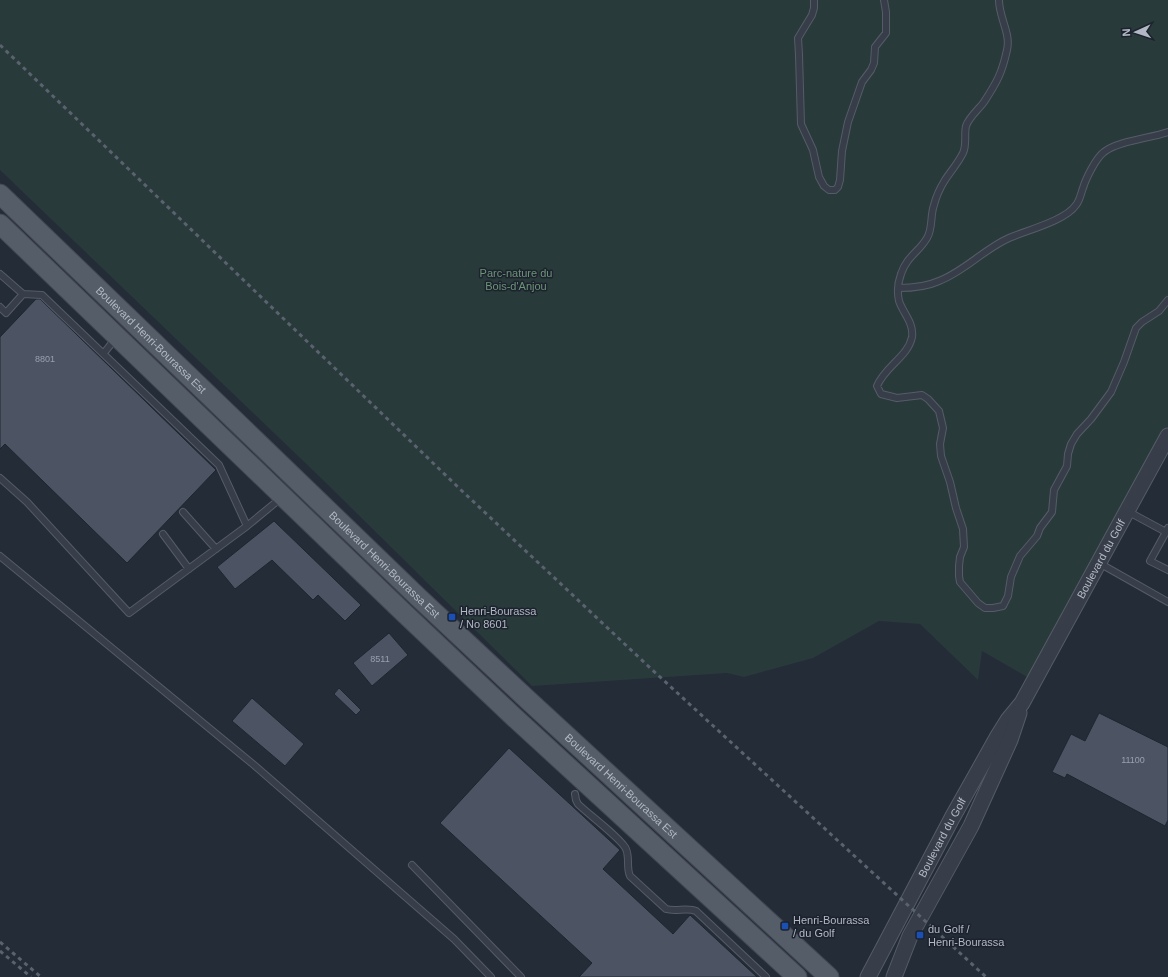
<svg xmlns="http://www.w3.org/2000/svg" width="1168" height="977" font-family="Helvetica,sans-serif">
  <rect width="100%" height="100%" fill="#242c38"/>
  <!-- green -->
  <path fill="#293a3b" d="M0,0H1168V435L1034,681L982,651L978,680L920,624L879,621L813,658L744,677L727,673L532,686L322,479L0,170Z"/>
  <!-- building -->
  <path fill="#4c5464" stroke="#1f2530" d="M36,299H40L216,470L127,563L5,444L0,449V337Z
    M274,521L361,605L345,621L318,595L313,600L272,560L235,589L217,567Z
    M389,633L408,655L372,686L353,663Z
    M339,688L361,710L356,715L334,694Z
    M252,698L304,744L285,766L232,721Z
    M1099,713L1168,747V820L1165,826L1067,774L1065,778L1052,772L1071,734L1085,741Z
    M509,748L620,850L603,869L673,934L690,915L757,977H579L592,963L440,823Z"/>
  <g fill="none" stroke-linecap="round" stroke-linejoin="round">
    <!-- service casing -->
    <g stroke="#555c67" stroke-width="8">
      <path id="service" d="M814,0V8L812,15L798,38L799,55L801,124L813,150L819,177L824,186L829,190H835L838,187L840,180L842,151L848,122L862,82L871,70L874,63L875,47L886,33V12L884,0
        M999,0C999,18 1011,33 1007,50C1002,73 997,82 984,102C979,109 969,117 966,126C964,134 967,145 963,153C958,163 951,171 945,180C940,188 936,197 934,205C930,216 933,228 927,238C919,252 907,256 901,274C898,282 897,292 899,301C903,313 914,323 912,337C908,357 885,366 877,386L881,394L897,398L922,395L928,399L939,411L943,428L940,444L941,456L950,482L956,508L963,529L964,547L960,557L959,566V576L960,582L978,603L985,608H993L1003,606L1008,596L1011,577L1020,556L1037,536L1040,528L1052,512L1054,490L1067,466L1068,454L1071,444L1077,434L1091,419L1111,392L1124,362L1136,328L1142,322L1159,311L1168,300
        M0,274L23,294L6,313L0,307
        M898,288C912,288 926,287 939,281C965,271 984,249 1009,238C1027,230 1065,221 1076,205C1080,200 1081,193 1083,188C1086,178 1096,158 1104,152C1118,141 1151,138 1168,132
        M104,353L115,339
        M0,478L27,502L129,613L247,526L219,465L42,295L23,294
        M1127,511L1166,532L1168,528
        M183,512L216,549
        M247,526L281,498
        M1166,532L1150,561L1168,570
        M163,534L189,569
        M0,556L254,765L454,939L491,977
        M1099,563L1168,602
        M575,794L576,800L578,804C588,814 622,839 626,849C630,858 626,867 630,876L666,909C676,912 687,907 696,911L766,977
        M412,865L521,977"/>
    </g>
    <!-- tertiary casing -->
    <g stroke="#555c67" stroke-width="17">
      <g id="tertiary">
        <path id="s1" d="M868,977L952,818L998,736L1008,720L1022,703L1034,681L1168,436"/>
        <path d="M894,977L910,936L971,826L1010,740L1019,713"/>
      </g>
    </g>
    <!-- primary casing -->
    <g stroke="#414752" stroke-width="21">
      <g id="primary">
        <path id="s2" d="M0,194L418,597L528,700L829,977"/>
        <path d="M0,224L403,612L515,718L797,977"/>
      </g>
    </g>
    <!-- service -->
    <use href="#service" stroke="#373e49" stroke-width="6"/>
    <!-- tertiary -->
    <use href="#tertiary" stroke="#373e49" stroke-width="15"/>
    <!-- primary -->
    <use href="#primary" stroke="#555d69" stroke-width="19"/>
    <!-- rail -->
    <path stroke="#5a626f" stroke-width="3" stroke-dasharray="4 4" stroke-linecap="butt" d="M0,45L461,490L647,665L986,977
      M0,942L41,977
      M0,951L31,977"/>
  </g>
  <!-- markers -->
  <g fill="#1a4fb4" stroke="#1d232e" stroke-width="1.5">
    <rect x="448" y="613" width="8" height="8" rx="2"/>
    <rect x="781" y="922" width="8" height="8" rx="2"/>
    <rect x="916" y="931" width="8" height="8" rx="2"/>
  </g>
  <g text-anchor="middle" stroke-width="3" stroke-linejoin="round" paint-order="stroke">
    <!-- number labels -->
    <g font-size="9" fill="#98a0ad">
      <text x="45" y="362">8801</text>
      <text x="380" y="662">8511</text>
      <text x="1133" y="763">11100</text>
    </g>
    <!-- park labels -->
    <g font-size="11" fill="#6c9477" stroke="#1d232e">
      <text x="516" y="277">Parc-nature du<tspan x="516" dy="13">Bois-d'Anjou</tspan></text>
    </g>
    <!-- street labels -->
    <g font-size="11" fill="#b2b9c5" stroke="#1d232e">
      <text dy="4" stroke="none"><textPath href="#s2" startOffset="210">Boulevard Henri-Bourassa Est</textPath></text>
      <text dy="4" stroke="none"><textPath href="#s1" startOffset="479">Boulevard du Golf</textPath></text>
      <text dy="4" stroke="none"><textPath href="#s2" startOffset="534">Boulevard Henri-Bourassa Est</textPath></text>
      <text dy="4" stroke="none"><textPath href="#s2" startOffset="858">Boulevard Henri-Bourassa Est</textPath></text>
      <text dy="4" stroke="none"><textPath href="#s1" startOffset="158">Boulevard du Golf</textPath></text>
    </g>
    <!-- poi labels -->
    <g font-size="11" fill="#b2b9c5" stroke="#1d232e" text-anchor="start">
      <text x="460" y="615">Henri-Bourassa<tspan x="460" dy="13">/ No 8601</tspan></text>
      <text x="793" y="924">Henri-Bourassa<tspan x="793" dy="13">/ du Golf</tspan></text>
      <text x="928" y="933">du Golf /<tspan x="928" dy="13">Henri-Bourassa</tspan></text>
    </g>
  </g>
  <!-- north arrow -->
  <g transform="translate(1136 32) rotate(267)" stroke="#1d232e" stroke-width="3" paint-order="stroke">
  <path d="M0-3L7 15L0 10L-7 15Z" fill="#b2b9c5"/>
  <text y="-6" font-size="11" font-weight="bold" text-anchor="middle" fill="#b2b9c5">N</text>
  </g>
</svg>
